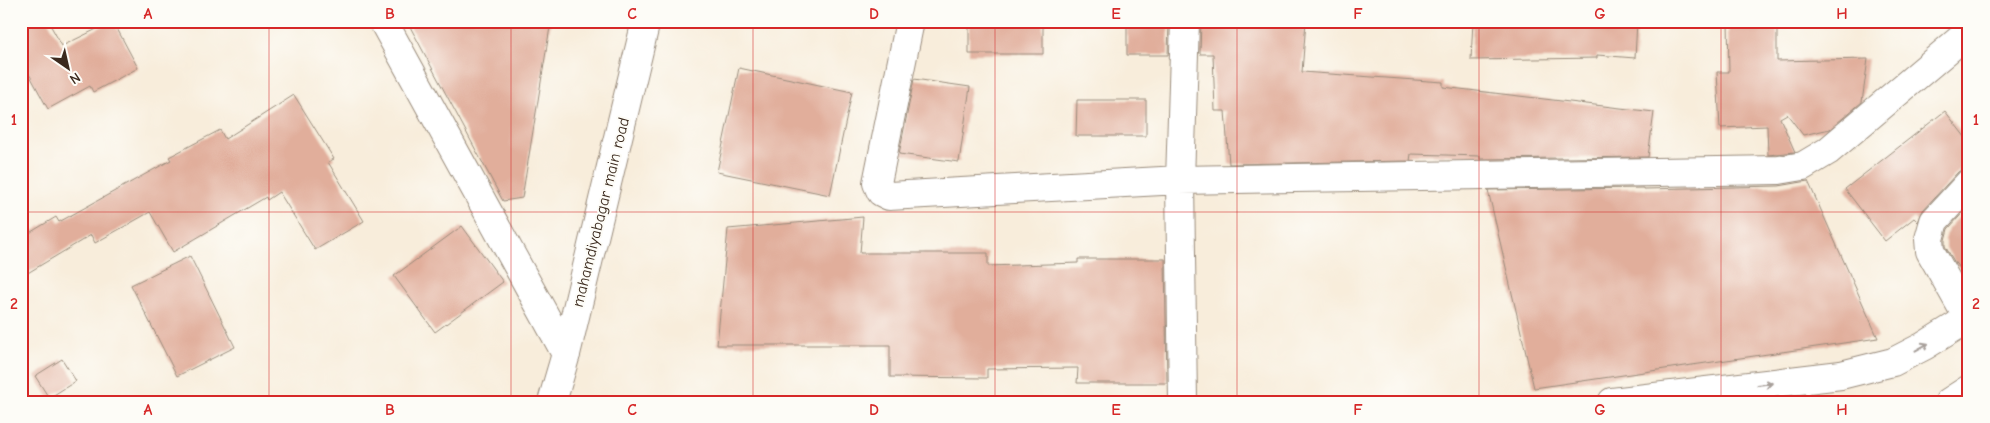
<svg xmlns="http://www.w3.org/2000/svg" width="1990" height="423" font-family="'Comic Neue',sans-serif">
  <rect width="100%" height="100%" fill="#fdfcf7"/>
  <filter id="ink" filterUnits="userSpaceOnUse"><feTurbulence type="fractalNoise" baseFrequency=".02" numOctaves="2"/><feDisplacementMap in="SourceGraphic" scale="10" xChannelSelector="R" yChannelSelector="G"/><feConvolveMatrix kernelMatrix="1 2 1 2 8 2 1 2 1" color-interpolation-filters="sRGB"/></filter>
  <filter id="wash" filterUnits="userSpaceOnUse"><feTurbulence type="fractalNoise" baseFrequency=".0096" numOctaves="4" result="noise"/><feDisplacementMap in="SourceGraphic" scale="20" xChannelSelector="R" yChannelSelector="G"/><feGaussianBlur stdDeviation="1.12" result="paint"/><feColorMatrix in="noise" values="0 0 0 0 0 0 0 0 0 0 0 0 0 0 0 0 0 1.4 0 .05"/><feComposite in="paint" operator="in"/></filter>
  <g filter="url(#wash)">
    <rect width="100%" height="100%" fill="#f8eddb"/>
    <g id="blocks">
      <!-- building -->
      <path fill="#e1ae9b" d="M21,21H48L62,46L113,21L138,68L93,92L90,86L48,109L21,59Z
        M407,21H551L522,198L503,201Z
        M969,21H1043V54H969Z
        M1127,21H1169L1168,55H1127Z
        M1201,21H1306L1302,72L1443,82V87L1654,112L1648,157L1480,159V156L1411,154L1410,161L1229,164L1225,111H1215L1213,54H1200Z
        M1473,21H1637L1635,58L1597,55V58L1471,60Z
        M1728,21H1777V61L1868,59L1862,102L1830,129L1803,135L1787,114L1780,118L1795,152L1768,155L1767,126L1720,128L1717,72H1729Z
        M739,68L852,92L830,195L717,172Z
        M914,79L970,87L959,162L899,154Z
        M294,95L334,159L328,162L364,221L315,250L279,192L267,200L266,197L173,252L150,212L95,243L91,235L21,277V238L56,217L59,222L171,160L169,157L220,130L225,139Z
        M1077,100H1146V136H1076Z
        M1945,111L1969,142V168H1964L1958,172L1923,210L1918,222L1914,218L1885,241L1845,189Z
        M1808,181L1878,338L1534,388L1488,190L1644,188V189L1779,186Z
        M1969,206V278L1955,263L1945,246V240L1948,229Z
        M863,217L860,253H988V266L1078,263V259H1165L1167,383H1077L1078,368L987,369V378L890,377V345H717L728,229Z
        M462,226L503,282L435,332L394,276Z
        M190,256L235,347L177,376L131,285Z
        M62,359L76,381L49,398L35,376Z"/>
    </g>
  </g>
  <g filter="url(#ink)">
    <use href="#blocks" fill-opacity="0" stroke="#9a8c7c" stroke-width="1"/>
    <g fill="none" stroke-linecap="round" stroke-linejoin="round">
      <!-- minor casing -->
      <g stroke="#9a8c7c" stroke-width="30">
        <path id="minor" d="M383,21L566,354
          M910,21L877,183L881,192L889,196L1180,180L1779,170L1803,166L1828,151L1964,36L1968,21
          M1968,318L1930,251L1929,239L1934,221L1969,183
          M1183,402L1180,180L1185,21"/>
      </g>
      <!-- major casing -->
      <g stroke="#9a8c7c" stroke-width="30">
        <path id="major" d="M552,402L566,354L646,21"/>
      </g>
      <!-- highway casing -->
      <g stroke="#9a8c7c" stroke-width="30">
        <path id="highway" d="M1612,402L1841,375L1893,362L1924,346L1969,318
          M1949,402L1969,389"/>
      </g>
      <!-- minor -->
      <use href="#minor" stroke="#fff" stroke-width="28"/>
      <!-- major -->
      <use href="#major" stroke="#fff" stroke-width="28"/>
      <!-- highway -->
      <use href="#highway" stroke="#fff" stroke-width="28"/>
    </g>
    <!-- one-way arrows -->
    <defs><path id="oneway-shaft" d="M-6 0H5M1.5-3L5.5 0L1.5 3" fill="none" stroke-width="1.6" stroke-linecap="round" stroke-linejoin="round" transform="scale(1.25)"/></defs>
    <g stroke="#a79f9a">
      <use href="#oneway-shaft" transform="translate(1922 347) rotate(-29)"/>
      <use href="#oneway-shaft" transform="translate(1765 384) rotate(-7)"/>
    </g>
  </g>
  <!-- grid -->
  <path fill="none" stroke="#d62828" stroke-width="1" stroke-opacity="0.55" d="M269,21V402M511,21V402M753,21V402M995,21V402M1237,21V402M1479,21V402M1721,21V402M21,212H1969"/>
  <g text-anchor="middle" stroke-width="4" stroke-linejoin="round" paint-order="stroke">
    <!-- street labels -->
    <g font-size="16" fill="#3b2a1e" stroke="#fdfcf7">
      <text transform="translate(600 212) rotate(-76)" y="6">mahamdiyabagar main road</text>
    </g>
  </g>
  <!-- margin -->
  <rect width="1990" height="423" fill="none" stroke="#fdfcf7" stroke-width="55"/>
  <!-- north arrow -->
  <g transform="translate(68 68) rotate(146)" stroke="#fdfcf7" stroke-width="4" paint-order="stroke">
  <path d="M0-4L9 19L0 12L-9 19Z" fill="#3b2a1e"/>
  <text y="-8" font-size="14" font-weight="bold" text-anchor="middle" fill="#3b2a1e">N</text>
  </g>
  <rect x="28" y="28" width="1934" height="368" fill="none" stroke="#d62828" stroke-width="2"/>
  <g font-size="16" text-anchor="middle" font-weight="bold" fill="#d62828">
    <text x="148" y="19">A</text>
    <text x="390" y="19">B</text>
    <text x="632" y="19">C</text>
    <text x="874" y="19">D</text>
    <text x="1116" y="19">E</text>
    <text x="1358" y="19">F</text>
    <text x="1600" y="19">G</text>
    <text x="1842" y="19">H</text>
    <text x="14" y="125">1</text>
    <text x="1976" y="125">1</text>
    <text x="14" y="309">2</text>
    <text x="1976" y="309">2</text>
    <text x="148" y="415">A</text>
    <text x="390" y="415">B</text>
    <text x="632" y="415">C</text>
    <text x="874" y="415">D</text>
    <text x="1116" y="415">E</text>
    <text x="1358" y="415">F</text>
    <text x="1600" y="415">G</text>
    <text x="1842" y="415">H</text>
  </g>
</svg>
